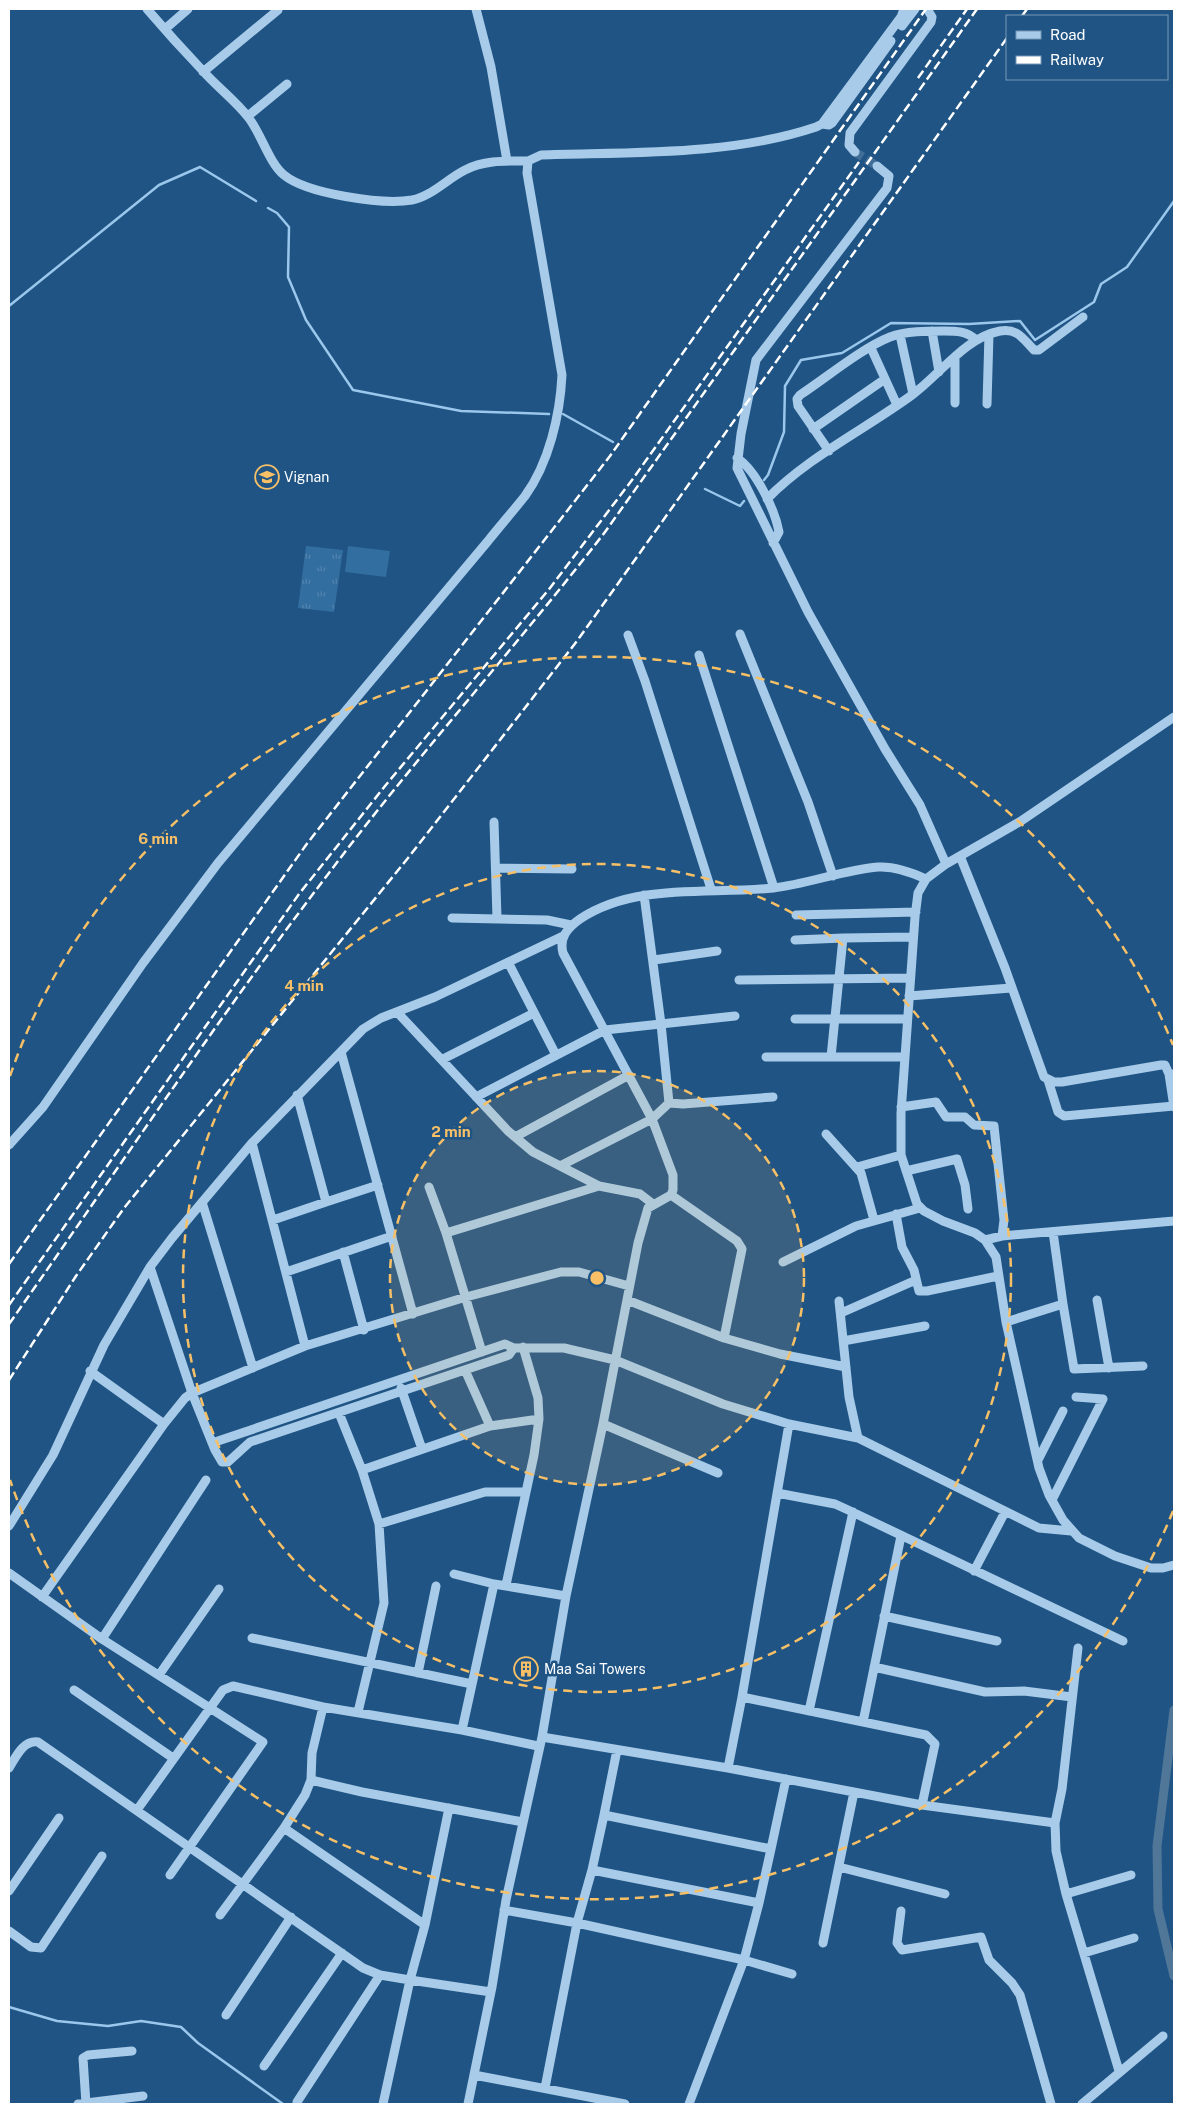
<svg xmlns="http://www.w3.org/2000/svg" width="1183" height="2113" font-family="'Public Sans',sans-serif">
  <defs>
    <pattern id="grass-tufts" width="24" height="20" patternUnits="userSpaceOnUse" patternTransform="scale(1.25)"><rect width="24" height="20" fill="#336ea1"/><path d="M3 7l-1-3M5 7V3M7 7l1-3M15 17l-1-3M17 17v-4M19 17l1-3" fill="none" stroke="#5284af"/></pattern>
  </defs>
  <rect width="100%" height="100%" fill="#1f5484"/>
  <!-- grass -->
  <path fill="url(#grass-tufts)" d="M306,546L343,550L334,612L298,608Z"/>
  <!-- pitch -->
  <path fill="#336ea1" d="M348,546L390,551L386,577L345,572Z"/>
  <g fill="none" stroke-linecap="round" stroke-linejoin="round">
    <!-- stream -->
    <path stroke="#9ac7eb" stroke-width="2.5" d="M268,208L277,213L289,227L288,277L306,320L353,390L461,411L549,414
      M9,306L159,185L200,167L256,201
      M563,414L613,442
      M764,480L768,475L784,432L785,386L801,360L842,353L891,323L969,324L1020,321L1035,340L1094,302L1101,284L1127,267L1174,201
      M705,489L740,506L744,501
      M9,2007L57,2021L108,2026L141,2021L181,2027L198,2043L283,2104"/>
    <!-- canal -->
    <path stroke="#507698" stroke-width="9" d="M1174,1710L1157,1846L1158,1909L1174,1976"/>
    <!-- minor-tunnel -->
    <path stroke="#416e96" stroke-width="9" stroke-dasharray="9 4.5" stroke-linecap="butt" d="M855,152L877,166"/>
    <!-- minor -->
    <path stroke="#a7cbe9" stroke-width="9" d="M147,9C165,30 184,51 203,71C217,87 235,100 248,117C261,133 269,163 284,175C307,194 383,205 412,200C432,196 447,179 465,170C484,160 506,161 528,161
      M476,9L491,67L507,161
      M902,26L915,9
      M165,29L188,9
      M203,72L278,10
      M248,116L287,84
      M822,124L829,125L832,123L891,41
      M855,152L849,145L850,133L931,22L932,17L929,12
      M877,166L889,176L887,188L756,360L741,434L737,468L808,612L885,749L920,805L946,864
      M932,331L939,372
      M900,335L913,394
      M871,348L897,405
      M955,357V403
      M987,404L989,334
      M813,429L885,379
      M829,451L798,406L797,399L800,395C826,378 862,348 890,337C906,331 927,331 944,331C956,331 967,331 976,340
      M737,458C756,470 775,510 779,532L773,543
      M767,499C808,457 864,430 912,395C941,374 964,338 1000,331C1018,328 1023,339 1034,350H1039L1083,317
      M740,634L808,802L833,876
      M628,635L645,681L711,889
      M699,655L774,888
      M1174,717L1021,821L946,864L926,879L918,893L915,917L901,1113V1155L917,1204L924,1211L943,1221L975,1233L985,1240L996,1257L1006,1322L1039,1468L1049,1495L1063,1520L1079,1538L1115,1556L1151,1568H1163L1174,1565
      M494,822L497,918
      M960,856L1005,968L1044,1077L1054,1082H1062L1161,1065H1165L1169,1074
      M496,868L572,869
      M796,915L916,912
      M452,918L547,920L571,925
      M563,936L435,997L381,1018L363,1029L252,1143L172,1238L150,1267L192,1393L215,1450L222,1462H228L250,1442L509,1355L514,1348H564L615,1360L723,1404L789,1424L858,1438L1039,1528L1071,1531
      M795,940L843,938
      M654,960L717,951
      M508,962L556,1055
      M739,980L910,978
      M909,996L1011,988
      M397,1012L508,1131L533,1152L599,1186L640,1194L653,1204
      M795,1019H907
      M341,1052L413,1314
      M766,1057H904
      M831,1057L843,938L913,937
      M443,1059L534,1013
      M1172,1074H1169L1174,1107
      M1048,1080L1058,1112L1064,1116L1174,1106
      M476,1097L605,1030L735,1016
      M669,1103L683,1104L773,1097
      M901,1107L936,1102L946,1117H965L974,1125L994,1126L1004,1220L1002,1236
      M826,1134L861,1173L874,1220
      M515,1137L629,1075
      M252,1143L305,1346
      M9,1145L43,1107L143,963L218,863L488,541C500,526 513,511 525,496C549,463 560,415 562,375L527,173L528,161L541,155C631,152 730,156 816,127L822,124L901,17L904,9
      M560,1166L652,1119L669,1103L661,1024L644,895
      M857,1167L901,1155
      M906,1171L957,1159L965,1185L968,1209
      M429,1187L446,1233
      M671,1195L737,1241L742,1249L724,1338
      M202,1202L253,1368
      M326,1202L378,1185
      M896,1214L902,1247L914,1270L919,1291H927L998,1276
      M273,1220L326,1202L297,1095
      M1053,1232L1063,1304
      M985,1240L1002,1236L1174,1221
      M343,1252L364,1330
      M783,1262L856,1226L920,1208
      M286,1272L392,1236
      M627,1300L724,1338L780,1354L846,1367
      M1097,1300L1109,1368
      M839,1301L849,1397L858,1438
      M841,1313L916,1280
      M1006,1322L1063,1304L1074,1369L1143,1366
      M843,1341L925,1326
      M482,1352L446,1233L599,1186
      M465,1370L490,1426
      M90,1371L164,1424
      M401,1388L422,1449
      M339,1413L362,1470L379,1524L485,1492H524
      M603,1424L718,1473
      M789,1424L742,1697L926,1735L935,1744L922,1805L1055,1823
      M212,1443L505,1344L514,1348
      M1038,1460L1063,1411
      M362,1470L490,1426L539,1419
      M206,1480L102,1639L210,1708L223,1690L233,1686L323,1707L462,1730L538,1746
      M777,1493L835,1504L846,1509L1123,1641
      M1052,1500L1103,1399L1076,1397
      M9,1526L53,1455L104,1345L150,1267
      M974,1571L1005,1512
      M9,1573L102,1639
      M454,1574L494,1584
      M506,1585L534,1455L539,1419L538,1398L523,1347
      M42,1597L164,1424L185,1398L192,1393L305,1346L466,1297L561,1272H579L629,1286
      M884,1616L997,1641
      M252,1638L472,1684
      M1078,1648L1062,1789L1055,1823L1056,1851L1066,1894L1119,2071
      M874,1667L985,1692L1024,1691L1072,1697
      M418,1673L436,1586
      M159,1675L219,1589
      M74,1690L173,1758
      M742,1697L728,1768L922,1805
      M809,1711L853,1512
      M358,1712L384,1603L379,1524
      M863,1722L901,1536
      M462,1730L494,1584L566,1596
      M542,1737L728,1768
      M9,1768C16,1757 23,1740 38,1742L363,1968L380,1975L410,1980L383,2104
      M311,1780L312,1753L323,1707
      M449,1808L425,1925L410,1980L491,1992
      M137,1810L210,1708L263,1742L170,1875
      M604,1815L617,1750
      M284,1828L305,1795L311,1780L362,1792L523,1822
      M771,1849L786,1779
      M839,1867L945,1894
      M592,1870L604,1815L771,1849L759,1903
      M9,1891L59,1818
      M1066,1894L1131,1875
      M504,1910L577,1923L744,1960L689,2104
      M901,1911L897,1943L902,1950L981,1937L989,1960L1012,1983L1020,1995L1051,2104
      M220,1915L284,1828L425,1925
      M9,1931L31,1947L41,1948L102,1856
      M823,1943L854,1792
      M1084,1953L1134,1938
      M226,2015L291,1917
      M264,2066L342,1953
      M474,2075L625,2104
      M545,2088L577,1923L592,1870L759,1903L744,1960L792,1974
      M297,2102L380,1975
      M78,2104L143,2096
      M86,2104L83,2058L88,2055L132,2051
      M468,2104L492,1987L506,1900L542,1737L566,1596L603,1424L638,1243L648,1208L671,1195L673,1190V1175L652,1119L563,953C559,938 567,928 580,919C636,882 709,895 773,888C808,884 843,870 878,867C894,866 911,872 926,879
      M1082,2104L1163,2036"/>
    <!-- rail -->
    <path stroke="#fff" stroke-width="2.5" stroke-dasharray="9 4" stroke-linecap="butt" d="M1022,16L1027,9
      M918,78L967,9
      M9,1264L306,845L610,456L926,9
      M9,1305L299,894L385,786L550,588L632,480L859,162
      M9,1324C115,1174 217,1019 329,873C417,756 516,647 605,532L977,9
      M9,1380L76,1276L124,1208L408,858L577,641L1007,38"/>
  </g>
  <!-- distance rings -->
  <circle cx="597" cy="1278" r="207" fill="#f7c067" fill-opacity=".12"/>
  <g fill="none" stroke="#f7c067" stroke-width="2.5" stroke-dasharray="9 6">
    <circle cx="597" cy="1278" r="207"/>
    <circle cx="597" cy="1278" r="414"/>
    <path d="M1173 1511A621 621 0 0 1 10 1480M10 1076A621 621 0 0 1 1173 1045"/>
  </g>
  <!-- icons -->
  <defs>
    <g id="university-ring" transform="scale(1.25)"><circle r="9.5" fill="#1f5484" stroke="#f7c067" stroke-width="1.5"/><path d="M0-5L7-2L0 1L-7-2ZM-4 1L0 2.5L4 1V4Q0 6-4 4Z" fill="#f7c067"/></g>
    <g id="building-ring" transform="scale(1.25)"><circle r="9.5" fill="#1f5484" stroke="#f7c067" stroke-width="1.5"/><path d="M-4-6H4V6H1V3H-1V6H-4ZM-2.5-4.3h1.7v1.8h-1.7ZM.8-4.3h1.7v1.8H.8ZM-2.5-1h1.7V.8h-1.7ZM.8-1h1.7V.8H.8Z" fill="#f7c067"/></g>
  </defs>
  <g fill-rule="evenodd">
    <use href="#university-ring" x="267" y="477"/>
    <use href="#building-ring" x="526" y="1669"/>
  </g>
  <g text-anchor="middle" stroke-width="5" stroke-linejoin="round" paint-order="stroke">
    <!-- poi labels -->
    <g font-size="14" fill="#fff" stroke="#1f5484" text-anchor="start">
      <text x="284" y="482">Vignan</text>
      <text x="544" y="1674">Maa Sai Towers</text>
    </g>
  </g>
  <circle cx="597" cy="1278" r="8" fill="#f7c067" stroke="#1f5484" stroke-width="2.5"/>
  <g font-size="15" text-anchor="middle" font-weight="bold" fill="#f7c067" stroke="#1f5484" stroke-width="5" stroke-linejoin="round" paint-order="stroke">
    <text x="158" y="844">6 min</text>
    <text x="304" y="991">4 min</text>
    <text x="451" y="1137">2 min</text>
  </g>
  <!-- border -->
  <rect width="1183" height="2113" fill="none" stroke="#ffffff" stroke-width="20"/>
  <!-- legend -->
  <rect x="1006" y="15" width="162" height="65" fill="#1f5484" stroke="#7998b5"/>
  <rect x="1016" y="31" width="25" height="8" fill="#a7cbe9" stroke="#7998b5"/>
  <text x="1050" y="40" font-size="15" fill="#ffffff">Road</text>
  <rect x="1016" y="56" width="25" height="8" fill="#ffffff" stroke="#7998b5"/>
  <text x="1050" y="65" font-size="15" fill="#ffffff">Railway</text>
</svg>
